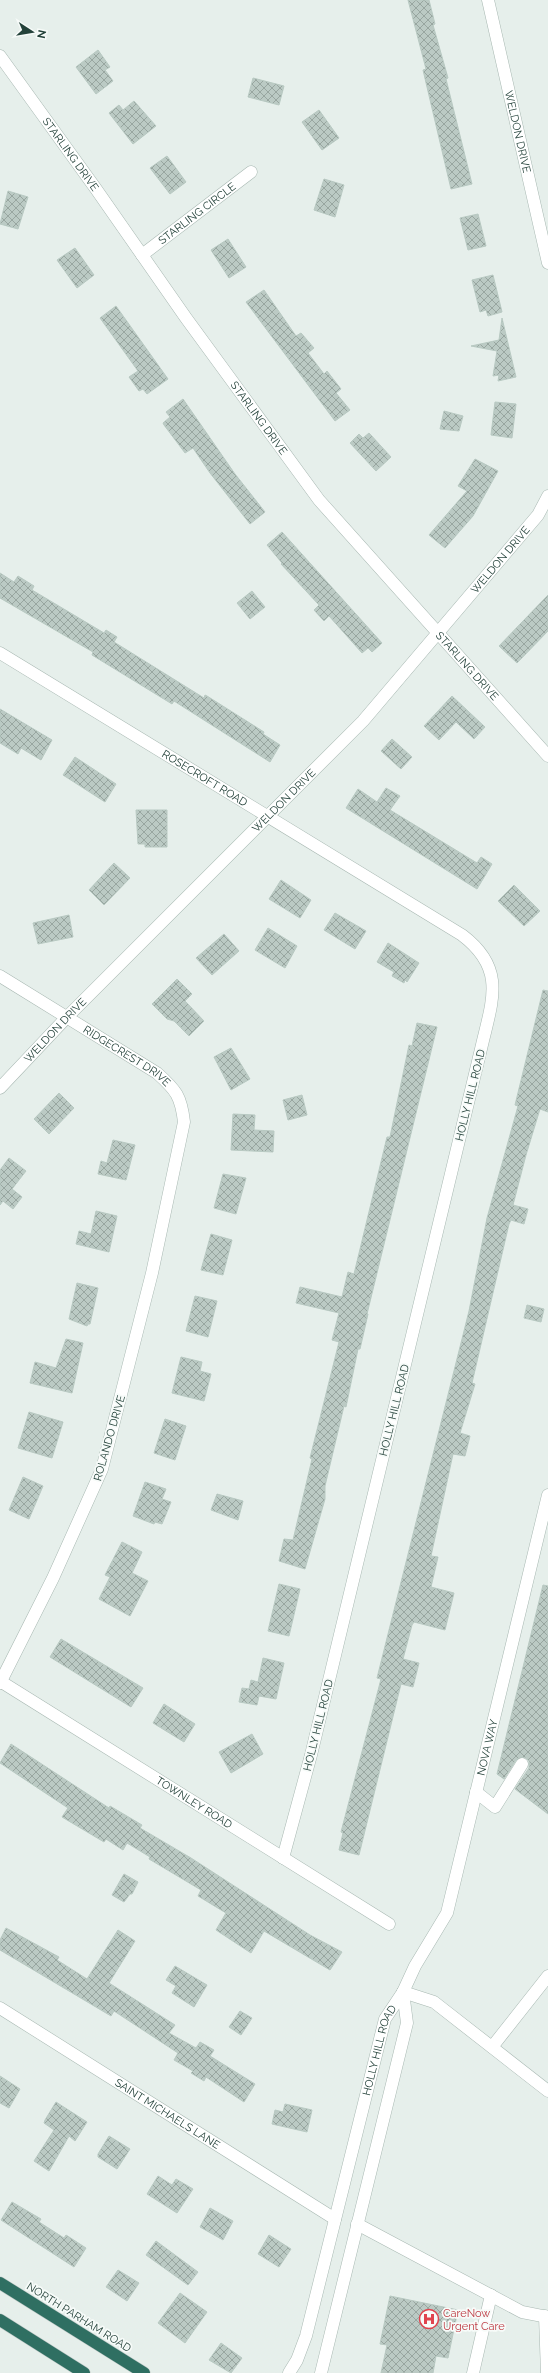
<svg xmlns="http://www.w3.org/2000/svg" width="548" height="2373" font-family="Raleway,sans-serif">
  <defs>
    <pattern id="building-cross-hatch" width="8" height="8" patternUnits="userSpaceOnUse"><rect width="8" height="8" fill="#bbcac4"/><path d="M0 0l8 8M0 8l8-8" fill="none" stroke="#98a6a0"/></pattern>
  </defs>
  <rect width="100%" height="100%" fill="#e6efeb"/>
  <!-- building -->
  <path fill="url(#building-cross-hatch)" stroke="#b8c9c2" d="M408,0H429L435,24L433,25L448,78L446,79L472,184L451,189L423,70L426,69Z
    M98,50L110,67L105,70L113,81L96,94L76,67Z
    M253,78L284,86L279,105L248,97Z
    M134,101L156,126L133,144L109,113L119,105L123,110Z
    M319,110L339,138L322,150L302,122Z
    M167,156L186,182L170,194L150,168Z
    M324,179L344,185L335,217L314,210Z
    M8,191L28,197L18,229L0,224Z
    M478,214L486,246L468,250L460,218Z
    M228,239L246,267L229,278L211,250Z
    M75,248L94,275L77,288L57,260Z
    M493,275L502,312L488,316L486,310L480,312L472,280Z
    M264,290L296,336L301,333L314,348L308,353L324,374L327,371L341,389L336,393L350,410L335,421L246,302Z
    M116,306L168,379L147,394L143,389L139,391L129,377L138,371L100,318Z
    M502,318L516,377L498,381L499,375L493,376L497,351L471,346L499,340Z
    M183,399L235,474L265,512L250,524L210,473L193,448L185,453L164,425L163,423L170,417L166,412Z
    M495,402L516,404L512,438L491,435Z
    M444,411L463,416L459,431L440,429Z
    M369,433L391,457L376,471L350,443L359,434L363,438Z
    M475,459L498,471L473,516L445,548L429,535L467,491L458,486Z
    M282,532L382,643L372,652L368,648L362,653L329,616L324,621L314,610L319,605L281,564L282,563L267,545Z
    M0,573L14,582L18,576L34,586L32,590L104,633L106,630L117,637L114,642L204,698L205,695L207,696L264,732L263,734L280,745L270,762L174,701L172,704L92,655L93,652L0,598Z
    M252,591L265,607L250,619L237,603Z
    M548,595V631L517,663L499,646Z
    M452,696L485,727L474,739L456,722L439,740L424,726Z
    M0,709L52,740L41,760L21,748L18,754L0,743Z
    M392,739L412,757L401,769L381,751Z
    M75,757L116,784L105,802L63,775Z
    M386,788L400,796L390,810L477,863L481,857L492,864L477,889L346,808L358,789L377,802Z
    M136,810H167V847H145V844H138Z
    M114,863L130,878L104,905L89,890Z
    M281,880L311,900L300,918L269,899Z
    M514,885L540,911L524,926L498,901Z
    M335,913L366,931L355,949L324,930Z
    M69,915L73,937L38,944L33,923Z
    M268,928L297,946L285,968L255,950Z
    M224,934L239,951L212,975L196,958Z
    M388,943L419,963L407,982L405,980L404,983L392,976L394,972L377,962Z
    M177,979L192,994L185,1001L204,1021L189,1036L174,1021L167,1019L152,1004Z
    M543,990L548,991V1112L540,1109L526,1155L513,1205L528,1209L524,1224L511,1220L509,1224L472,1383L475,1384L460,1433L470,1436L465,1456L453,1454L431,1556L438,1557L431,1587L454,1593L445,1630L414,1622L412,1625L403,1659L419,1663L413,1687L401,1684L359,1855L339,1850L343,1833L341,1832L381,1679L377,1678L469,1311L487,1218L518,1106L515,1105Z
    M417,1023L437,1027L367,1314H368L360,1349H358L346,1407L344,1406L325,1486V1499L305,1569L279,1561L284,1539L293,1540L312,1459L310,1458L339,1342L332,1340L339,1313L296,1303L300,1287L342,1297L348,1272L354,1274L387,1137H390L409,1045L412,1046Z
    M231,1048L250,1079L231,1090L214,1057Z
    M59,1093L74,1108L49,1134L34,1119Z
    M302,1095L307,1115L288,1120L283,1100Z
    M233,1114L255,1115L254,1130L274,1131L273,1152L231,1150Z
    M113,1140L135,1145L126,1180L98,1174L101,1161L107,1163Z
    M9,1158L26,1171L12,1189L22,1197L13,1209L3,1201L0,1205V1170Z
    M223,1174L246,1178L236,1214L214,1208Z
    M96,1211L117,1216L109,1252L76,1244L79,1231L91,1234Z
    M211,1234L232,1240L223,1275L201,1270Z
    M77,1283L98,1288L90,1324H88L87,1326L69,1319Z
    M195,1296L217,1301L208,1337L186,1331Z
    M527,1305L544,1309L541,1322L524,1318Z
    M66,1339L83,1343L72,1393L30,1383L35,1362L56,1368Z
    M181,1357L202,1362L200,1371L211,1374L204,1401L172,1393Z
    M29,1412L63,1422L52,1458L18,1448Z
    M165,1419L186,1426L175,1460L154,1453Z
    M23,1477L43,1486L29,1519L9,1510Z
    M145,1482L166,1489L162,1499L171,1502L162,1524L155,1522L154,1524L133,1516Z
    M217,1494L243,1501L238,1520L211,1510Z
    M122,1542L142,1552L132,1573L148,1581L130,1616L99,1599L110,1577L105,1575Z
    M279,1584L300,1589L289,1636L268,1631Z
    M543,1585L548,1586V1814L515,1789L529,1768V1761L526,1758L522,1757L516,1760L504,1779L497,1774Z
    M61,1639L143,1688L131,1707L50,1657Z
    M263,1658L284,1663L276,1699L259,1696L257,1705L239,1702L242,1688L249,1689L251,1680L258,1682Z
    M164,1704L195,1724L184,1742L153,1723Z
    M252,1734L263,1754L231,1773L219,1752Z
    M11,1744L109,1808L110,1806L142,1825L140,1828L191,1858L310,1935L342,1952L330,1970L264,1931L251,1953L216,1930L226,1913L198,1896L201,1890L149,1859L150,1857L127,1843L123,1850L106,1839L104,1842L62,1817L68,1808L0,1763Z
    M124,1874L138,1882L132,1894H130L124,1902L112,1895Z
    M6,1928L59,1957L57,1960L87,1979L118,1930L135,1941L109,1983L175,2025L169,2033L196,2048L200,2042L214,2050L210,2056L255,2084L244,2102L206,2077L204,2081L191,2073L193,2071L174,2060L178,2053L114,2011L111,2016L0,1950V1940Z
    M175,1966L207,1985L194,2007L172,1993L176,1986L166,1980Z
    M240,2011L252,2018L241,2035L229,2027Z
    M0,2076L20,2089L9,2108L0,2103Z
    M56,2102L87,2122L75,2141L69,2136L49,2171L34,2161L54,2130L44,2123L45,2120Z
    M285,2104L312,2110L307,2132L272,2124L275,2110L283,2112Z
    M109,2136L130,2149L117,2169L98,2157V2154Z
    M158,2176L172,2185L176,2179L193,2189L177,2213L147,2194Z
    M12,2202L41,2219L39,2222L64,2238L66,2235L86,2248L74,2267L1,2220Z
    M210,2208L233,2221L223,2240L200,2227Z
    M269,2235L291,2249L279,2267L258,2254Z
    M156,2241L198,2272L188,2285L146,2255Z
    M118,2270L139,2283L127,2301L106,2287Z
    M180,2293L207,2312L185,2343L158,2323Z
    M390,2296L458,2310L448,2358L436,2356L433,2373H381L387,2345L380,2344Z
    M221,2343L242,2358L231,2373L209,2360Z"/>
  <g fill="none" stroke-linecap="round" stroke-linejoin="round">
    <!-- minor casing -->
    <g stroke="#a8b8b2" stroke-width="13">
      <g id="minor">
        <path id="s1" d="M488,0L548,263"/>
        <path id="s2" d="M0,56L96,189L186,318L319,500L548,756"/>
        <path id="s3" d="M142,255L251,172"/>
        <path id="s4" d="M0,653L462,935C507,969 492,1001 481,1049L311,1755L283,1858"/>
        <path id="s5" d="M0,976L157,1073C176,1090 181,1096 184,1122L152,1273L102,1469L53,1578L0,1683"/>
        <path id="s6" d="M0,1088L67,1017L363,721L538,515L548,496"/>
        <path id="s7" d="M0,1681L389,1924"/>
        <path d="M476,1792L495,1807L522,1764"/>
        <path d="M403,1992L434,2002L548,2091"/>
        <path id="s8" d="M0,2008L335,2219"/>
        <path d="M492,2047L548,1976"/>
        <path d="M357,2224L522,2312L548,2317"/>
        <path d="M545,2316L547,2373"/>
        <path id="s9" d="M289,2373L297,2360L306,2336L385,2019L403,1992L415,1966L447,1913L548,1495"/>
        <path d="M321,2373L407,2023L403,1992"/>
        <path d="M473,2373L491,2295"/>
      </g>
    </g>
    <!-- highway casing -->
    <g stroke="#c2cac8" stroke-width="13">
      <path id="highway" d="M0,2283L144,2373
        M0,2320L84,2373"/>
    </g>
    <!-- minor -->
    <use href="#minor" stroke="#fff" stroke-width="12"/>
    <!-- highway -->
    <use href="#highway" stroke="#2f6f62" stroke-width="12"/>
  </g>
  <!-- icons -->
  <defs>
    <g id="hospital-ring" transform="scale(1)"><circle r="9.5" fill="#f7fbf9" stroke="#e0444e" stroke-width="1.5"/><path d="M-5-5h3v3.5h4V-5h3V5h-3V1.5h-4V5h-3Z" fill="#e0444e"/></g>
  </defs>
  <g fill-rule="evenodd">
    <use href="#hospital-ring" x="429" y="2319"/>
  </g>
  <g text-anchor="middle" stroke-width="3.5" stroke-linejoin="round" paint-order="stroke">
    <!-- street labels -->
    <g font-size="11" fill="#24423a" stroke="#f7fbf9">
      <text dy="4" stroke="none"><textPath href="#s1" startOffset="135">WELDON DRIVE</textPath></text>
      <text dy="4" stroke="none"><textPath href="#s2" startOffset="121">STARLING DRIVE</textPath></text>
      <text dy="4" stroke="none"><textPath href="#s3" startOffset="69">STARLING CIRCLE</textPath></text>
      <text dy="4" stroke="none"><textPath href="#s2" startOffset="445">STARLING DRIVE</textPath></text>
      <text dy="4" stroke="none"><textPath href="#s6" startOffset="728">WELDON DRIVE</textPath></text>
      <text dy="4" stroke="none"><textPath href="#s2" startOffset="769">STARLING DRIVE</textPath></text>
      <text dy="4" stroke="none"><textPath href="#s4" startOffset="240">ROSECROFT ROAD</textPath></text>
      <text dy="4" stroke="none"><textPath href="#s6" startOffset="404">WELDON DRIVE</textPath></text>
      <text dy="4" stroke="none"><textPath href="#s6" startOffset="80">WELDON DRIVE</textPath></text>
      <text dy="4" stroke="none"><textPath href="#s5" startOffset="150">RIDGECREST DRIVE</textPath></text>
      <text transform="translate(470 1095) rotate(-76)" y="4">HOLLY HILL ROAD</text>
      <text transform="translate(394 1410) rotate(-76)" y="4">HOLLY HILL ROAD</text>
      <text transform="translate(109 1438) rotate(-74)" y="4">ROLANDO DRIVE</text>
      <text transform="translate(318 1725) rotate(-76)" y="4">HOLLY HILL ROAD</text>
      <text dy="4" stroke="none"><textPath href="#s9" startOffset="661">NOVA WAY</textPath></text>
      <text dy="4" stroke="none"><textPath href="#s7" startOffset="229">TOWNLEY ROAD</textPath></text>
      <text dy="4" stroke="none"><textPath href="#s9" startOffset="336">HOLLY HILL ROAD</textPath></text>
      <text dy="4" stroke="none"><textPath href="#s8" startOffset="198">SAINT MICHAELS LANE</textPath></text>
      <text transform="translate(79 2317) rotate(32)" y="4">NORTH PARHAM ROAD</text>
    </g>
    <!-- health labels -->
    <g font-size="11" fill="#be3a42" stroke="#f7fbf9" text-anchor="start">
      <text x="443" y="2317">CareNow<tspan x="443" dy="13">Urgent Care</tspan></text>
    </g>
  </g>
  <!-- north arrow -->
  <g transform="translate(32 32) rotate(102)" stroke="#f7fbf9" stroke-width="3" paint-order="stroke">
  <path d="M0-3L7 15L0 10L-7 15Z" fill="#24423a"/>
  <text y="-6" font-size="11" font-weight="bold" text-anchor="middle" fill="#24423a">N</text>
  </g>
</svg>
